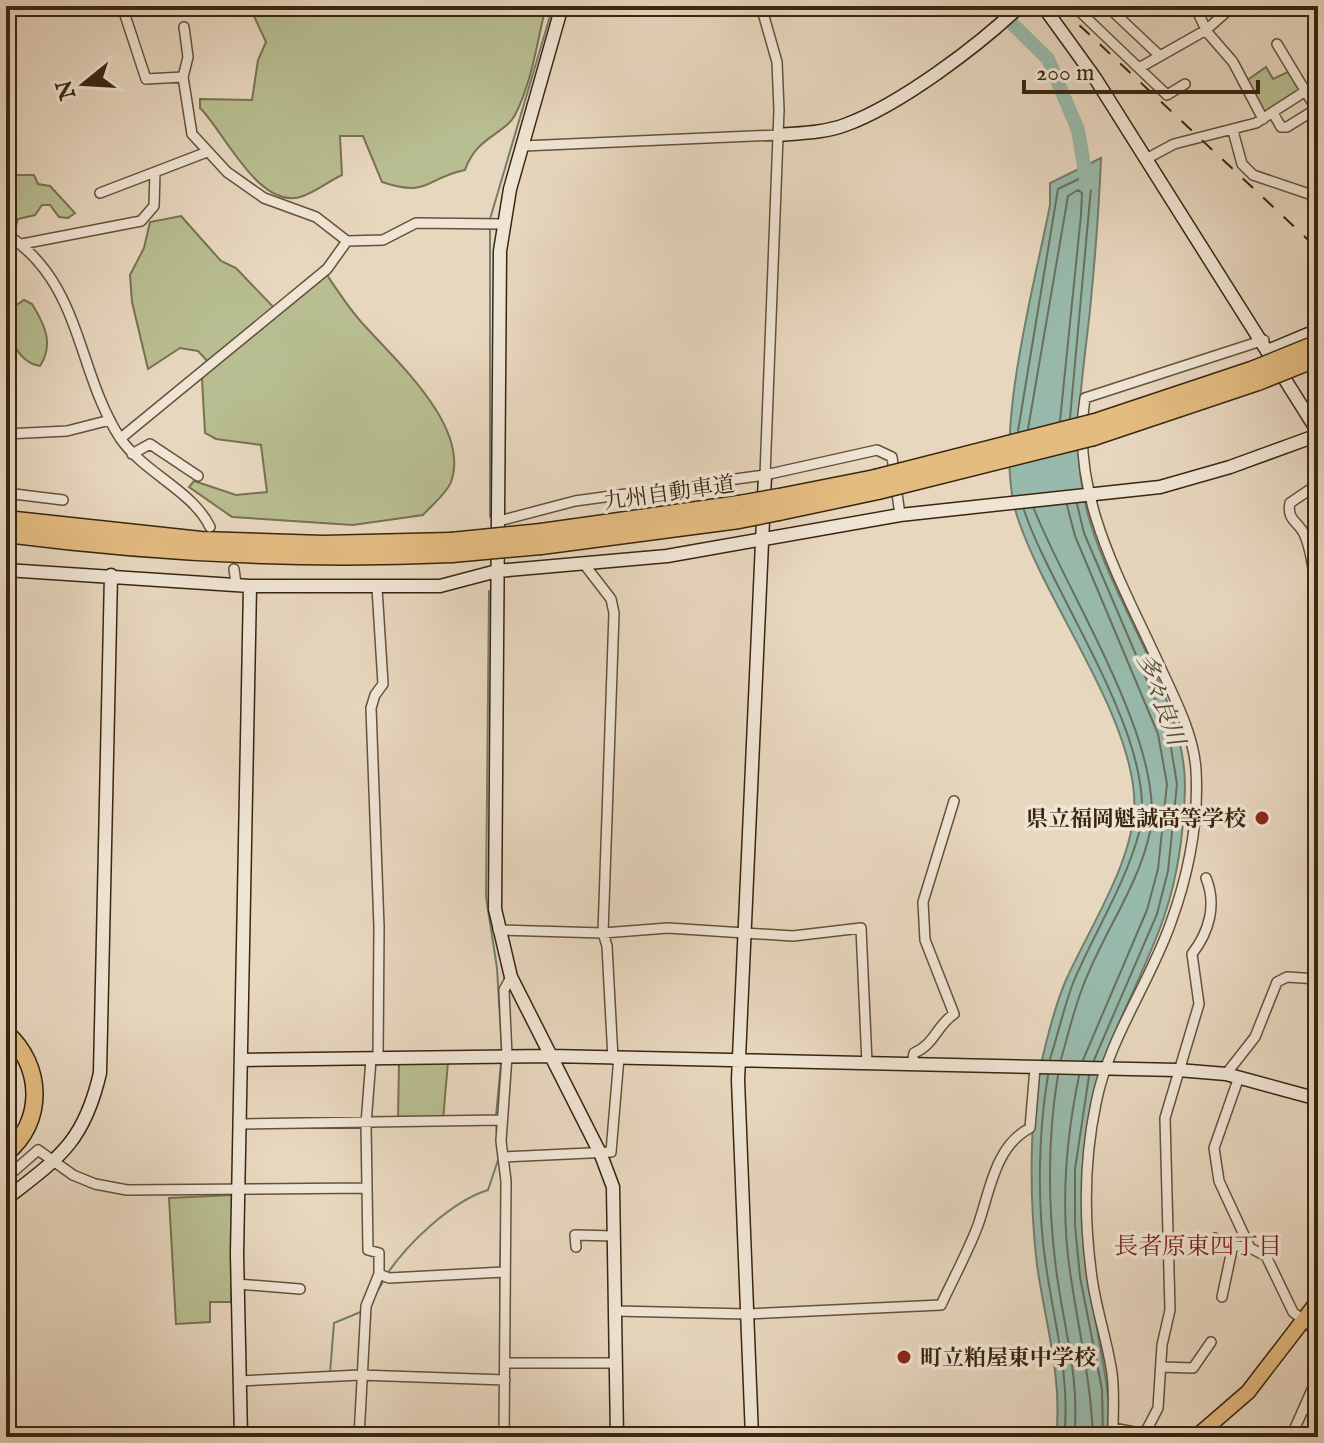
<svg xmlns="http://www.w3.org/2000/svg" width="1324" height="1443" font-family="'IM FELL English','Noto Serif JP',serif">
  <rect width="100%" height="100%" fill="#e8d7bf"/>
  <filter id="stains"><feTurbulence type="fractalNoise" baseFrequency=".0025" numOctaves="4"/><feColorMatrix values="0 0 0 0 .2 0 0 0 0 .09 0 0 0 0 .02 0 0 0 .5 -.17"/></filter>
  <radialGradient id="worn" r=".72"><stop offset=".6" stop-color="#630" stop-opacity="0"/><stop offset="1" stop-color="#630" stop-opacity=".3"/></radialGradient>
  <!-- green -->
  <path fill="#b8be91" stroke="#787250" stroke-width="2" d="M215,6H546C537,42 532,82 515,115C504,135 477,136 465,170C425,178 430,198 382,182L363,136H340L342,175C329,181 317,191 303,196C260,213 224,131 200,108V99L252,100L258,60L266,42L253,14L216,10Z
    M1266,67L1273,79L1290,71L1301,91L1263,113L1246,81Z
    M6,175H34L38,184L50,186L75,213L68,218L59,217L50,205H42L35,215L18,219L15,229L6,228Z
    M181,216L221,261L236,268L278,312L327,275C339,293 350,310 364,325C395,360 471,427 451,482C447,493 431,506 423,515L353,525L232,517L189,487L194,481L236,495L267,492L261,445L216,439L205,433L202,379L210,364L198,351L180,348L148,369L132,302L130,275L144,248L150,222Z
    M24,300L32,304C45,325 54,344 40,366C17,362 6,334 6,312Z
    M399,1062H448L443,1120L398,1119Z
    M232,1195L231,1302H210V1322L176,1324L169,1198Z"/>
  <!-- water -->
  <path fill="#98baac" stroke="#727f6d" stroke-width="2" d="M1101,158C1099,209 1095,259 1090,310C1083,377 1070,441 1086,507C1107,596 1186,698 1185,787C1184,831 1178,876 1164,917C1140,987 1099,1048 1088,1122C1081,1172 1082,1223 1088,1273C1095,1329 1110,1381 1111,1437H1056C1063,1379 1045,1322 1037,1265C1030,1205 1028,1119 1042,1060C1048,1034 1056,1003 1066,980C1090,926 1139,854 1134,794C1127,707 1045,602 1017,516C992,437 1034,288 1050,205V183Z"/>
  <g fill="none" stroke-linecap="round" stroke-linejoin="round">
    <!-- shore -->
    <path stroke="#68705d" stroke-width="2" d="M1028,429L1068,196L1078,190L1082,193L1081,215L1060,421
      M1018,431L1058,189L1089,174L1092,177L1070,418
      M1077,504L1084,533L1168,730L1177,784L1168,871L1157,914L1094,1060
      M1067,505L1075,536L1158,734L1167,784L1158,869L1147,910L1083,1060
      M1034,509C1067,593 1167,746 1150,832C1138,888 1101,936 1082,989C1073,1012 1068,1036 1061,1059
      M1024,510C1052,595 1162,746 1139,833C1125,885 1094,933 1073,983C1064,1007 1058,1034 1050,1059
      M1048,1075C1038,1135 1037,1205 1046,1266C1054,1322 1071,1380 1064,1437
      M1058,1075C1048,1135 1048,1200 1055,1260C1061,1319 1081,1377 1074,1437
      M1079,1076C1065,1143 1060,1210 1071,1278C1079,1332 1091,1382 1093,1437
      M1089,1076L1075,1169V1225L1080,1277L1102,1389L1103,1437"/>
    <!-- stream -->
    <path stroke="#727f6d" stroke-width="2" d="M490,219L553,6
      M490,226V517
      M489,591L486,897L497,968L502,1052
      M496,1116L501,1063
      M496,1123L497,1136
      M500,1268L501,1230
      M387,1274C408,1243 452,1201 488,1190L499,1157
      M500,1274V1324
      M375,1295L384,1280
      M330,1373L334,1323L363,1311"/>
    <!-- river -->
    <path stroke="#98baac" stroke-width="14" d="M994,6L1048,59L1078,130L1087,184"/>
    <!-- street casing -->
    <g stroke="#64523a" stroke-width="12">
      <path id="street" d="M122,6L146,79L183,77L192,134L227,172L264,198L316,217L347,241L383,240L416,223L502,224
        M761,6L777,62L779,110L765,475
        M1074,6L1167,95L1185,84
        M1107,6L1160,56
        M1195,6L1207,32L1233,62L1263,119
        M1311,6L1318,28
        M1277,44L1318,112
        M1139,68L1206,30L1233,6
        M183,77L188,57L184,27
        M1273,113L1281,127H1287L1316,109
        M1233,131L1242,164L1253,175L1318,197
        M523,146L778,135
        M1146,159L1174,144L1256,123L1318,83
        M100,193L155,172
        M6,234C82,282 76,370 120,438C144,473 193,491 210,527
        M22,244L141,221L154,206L155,172L207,152
        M6,434L67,431L110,420
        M121,438L327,269L347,241
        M132,454L150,444L198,476
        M1318,484L1290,503C1286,521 1300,522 1305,536C1313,555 1314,580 1318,600
        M6,493L63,500
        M499,521L575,501L765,475L877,450L892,457L900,515
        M584,564L611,599L614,613L603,933L607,946L613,1059
        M234,569L236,584
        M377,588L383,684L375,695L371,708L379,927L378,1059
        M498,930L603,933L668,928L793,936L861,928L867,1063
        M912,1064L914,1053C934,1045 937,1025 954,1014L925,940L923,902L954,801
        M1226,1074L1255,1037L1277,982L1287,977L1318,979
        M1239,1077L1214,1148L1219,1181L1250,1248L1266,1256L1293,1312L1311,1326L1318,1347
        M240,1124L501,1120
        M505,1157L611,1152L619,1057
        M6,1178L38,1150L73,1175L95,1184L127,1190L366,1188
        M1215,1238L1218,1243L1250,1248
        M576,1247L575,1235L614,1236
        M379,1274L389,1278L504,1272
        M237,1284L300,1289
        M1222,1297L1233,1245
        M615,1311L747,1314L941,1305C953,1279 968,1252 978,1225C990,1191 995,1146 1030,1128L1035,1068
        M505,1363H616
        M1161,1367L1193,1368L1211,1342
        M239,1381L360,1375L505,1380
        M1304,1408L1318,1411
        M1145,1434L1113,1428C1113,1408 1115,1387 1111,1367C1106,1337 1096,1308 1092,1278C1084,1221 1084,1160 1096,1103C1109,1038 1148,986 1170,925C1188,876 1199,822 1196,770C1194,737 1177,703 1163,673C1124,586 1069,497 1085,398L1264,340
        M359,1437L366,1306L379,1274V1253L368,1250L366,1124L371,1059
        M504,1437L506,1181L501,1141L507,1056L504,990L511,977
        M1143,1437L1158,1408L1162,1345L1170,1310L1165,1118L1199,1004L1192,954C1209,932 1217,905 1206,878
        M1291,1437L1318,1376"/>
    </g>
    <!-- secondary casing -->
    <g stroke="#38260e" stroke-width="15">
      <path id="secondary" d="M562,6L510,189L500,251L495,909L511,977L601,1155L613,1187L617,1437
        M1043,6L1095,78L1318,432
        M778,135C801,133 823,133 845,125C900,105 978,46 1020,6
        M1270,350L1318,330
        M6,570L250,586H440L497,571L667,556L900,515L1160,487L1230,467L1318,435
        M242,1060L551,1056L1178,1070L1226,1074L1318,1099
        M6,1199C60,1157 84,1142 100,1073L111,575
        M241,1437L237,1254L250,586
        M752,1437L738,1080L765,475"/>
    </g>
    <!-- primary casing -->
    <g stroke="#38260e" stroke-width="17">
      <path id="primary" d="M1196,1437L1248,1392L1318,1301"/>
    </g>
    <!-- highway casing -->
    <g stroke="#38260e" stroke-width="19">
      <path id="highway" d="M1095,422L1254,369
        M1094,437L1258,382
        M779,497L875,478
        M779,512L878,491
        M6,519L201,540L323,544L451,541
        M541,532L739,504
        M6,534C155,553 302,561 452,554
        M541,546L739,520
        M6,1033C43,1065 45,1122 6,1153"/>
    </g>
    <!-- street -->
    <use href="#street" stroke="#f0e5d5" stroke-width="9"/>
    <!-- secondary -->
    <use href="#secondary" stroke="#f0e5d5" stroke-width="12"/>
    <!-- primary -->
    <use href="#primary" stroke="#e4bc80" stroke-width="14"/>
    <!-- highway -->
    <use href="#highway" stroke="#e4bc80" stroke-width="16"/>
    <!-- rail -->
    <path stroke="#38260e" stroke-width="2" stroke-dasharray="14 14" stroke-linecap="butt" d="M1059,6L1318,249"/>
    <!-- highway-bridge casing -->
    <g stroke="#38260e" stroke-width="19" stroke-linecap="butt">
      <path id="highway-bridge" d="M1254,369L1318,343
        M1258,382L1318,358
        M875,478L1095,422
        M878,491L1094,437
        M739,504L779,497
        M739,520L779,512
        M451,541L541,532
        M452,554L541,546"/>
    </g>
    <!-- highway-bridge -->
    <use href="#highway-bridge" stroke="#e4bc80" stroke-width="16"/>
  </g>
  <!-- markers -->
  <g fill="#8f2418" stroke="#f0e5d5" stroke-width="3">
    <circle cx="1262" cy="818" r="8"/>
    <circle cx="904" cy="1357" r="8"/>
  </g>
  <g text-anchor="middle" stroke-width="7" stroke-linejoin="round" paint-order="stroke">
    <!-- street labels -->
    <g font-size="22" fill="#38260e" stroke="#f0e5d5">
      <text transform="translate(669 492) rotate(-8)" y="8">九州自動車道</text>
    </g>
    <!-- poi labels -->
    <g font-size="22" font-weight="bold" fill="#38260e" stroke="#f0e5d5" text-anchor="end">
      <text x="1246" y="826">県立福岡魁誠高等学校</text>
      <text x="920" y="1365" text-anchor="start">町立粕屋東中学校</text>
    </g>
    <!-- water labels -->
    <g font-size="24" font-style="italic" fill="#504b36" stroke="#f0e5d5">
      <text transform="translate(1161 699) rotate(70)" y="8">多々良川</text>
    </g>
    <!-- neighbourhood labels -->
    <g font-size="24" fill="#7a1f14" stroke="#f0e5d5">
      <text x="1198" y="1254">長者原東四丁目</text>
    </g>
  </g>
  <!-- margin -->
  <rect width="1324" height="1443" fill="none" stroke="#e8d7bf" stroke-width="32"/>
  <rect x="8" y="8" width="1308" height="1427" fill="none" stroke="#38260e" stroke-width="4"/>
  <rect x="16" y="16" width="1292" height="1411" fill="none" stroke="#38260e" stroke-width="2"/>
  <!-- north arrow -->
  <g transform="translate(84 84) rotate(252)" stroke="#f0e5d5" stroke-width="6" paint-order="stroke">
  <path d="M0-6L14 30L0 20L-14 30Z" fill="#38260e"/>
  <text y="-12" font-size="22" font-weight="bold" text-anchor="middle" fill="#38260e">N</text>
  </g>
  <!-- scale -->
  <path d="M1024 80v12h234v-12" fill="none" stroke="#38260e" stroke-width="4"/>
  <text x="1036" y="80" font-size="24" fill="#38260e" stroke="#f0e5d5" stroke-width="6" paint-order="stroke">200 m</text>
  <rect width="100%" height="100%" filter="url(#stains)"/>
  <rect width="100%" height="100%" fill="url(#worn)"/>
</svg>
